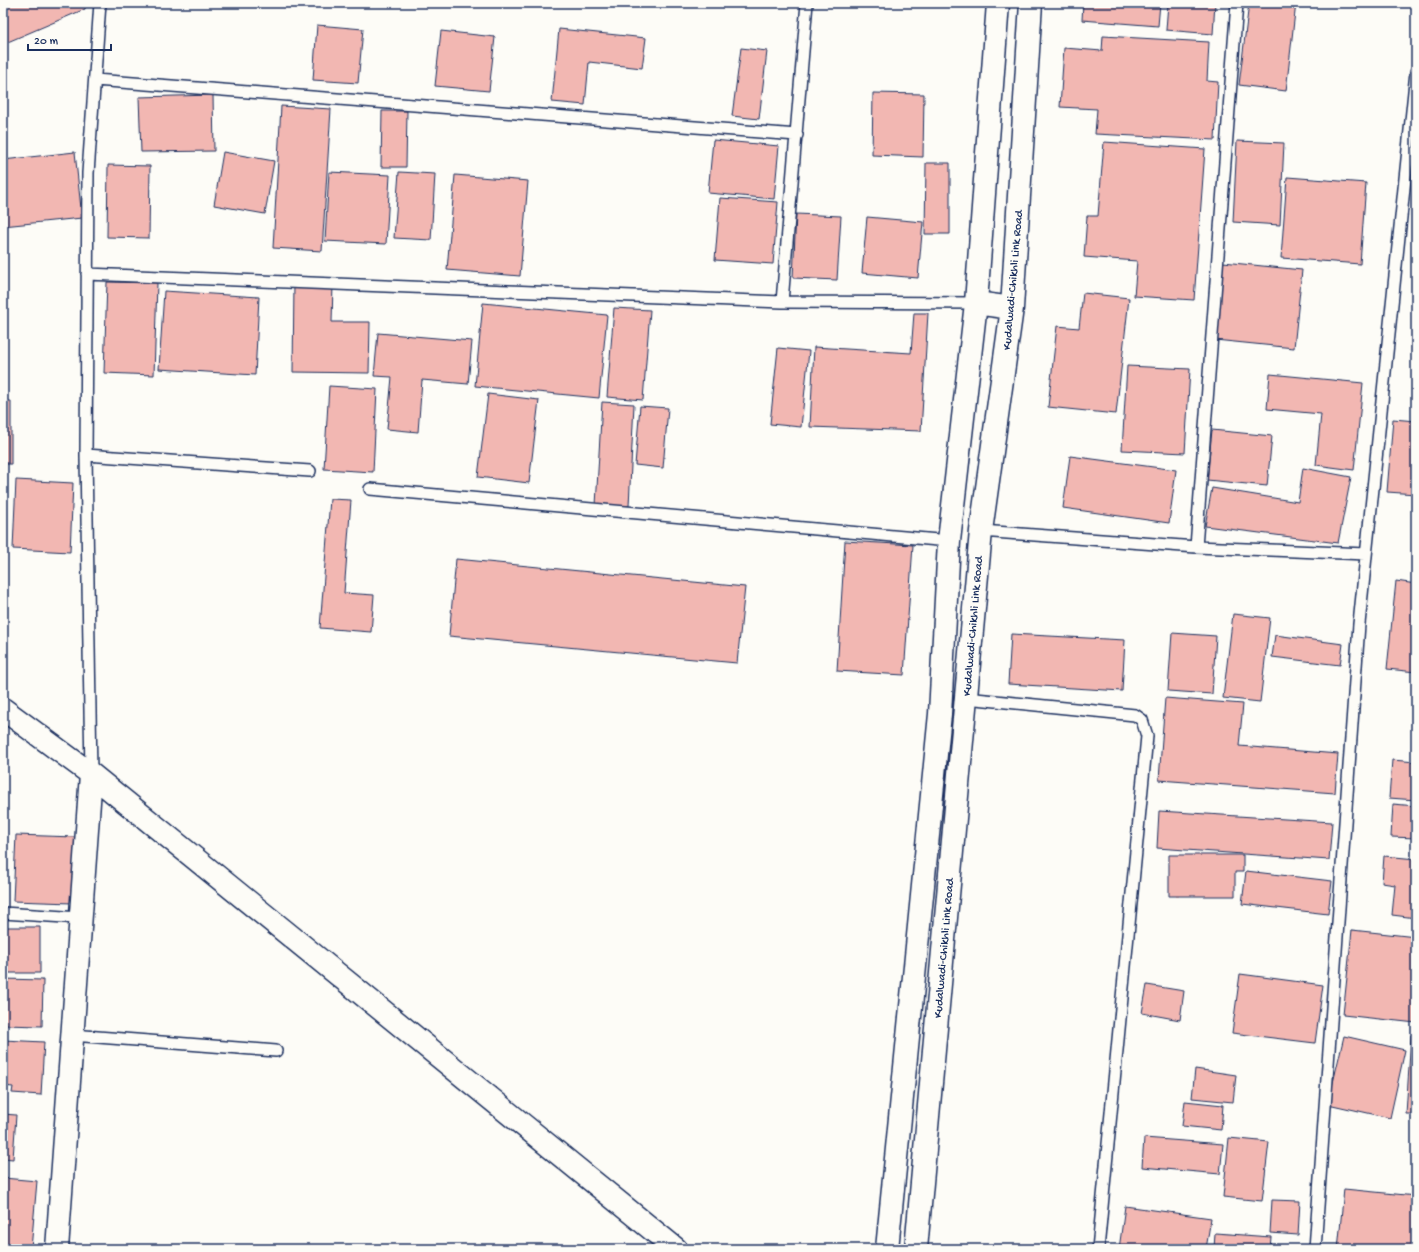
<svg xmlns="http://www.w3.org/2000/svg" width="1419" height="1252" font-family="'Gochi Hand',sans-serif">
  <rect width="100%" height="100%" fill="#fdfcf7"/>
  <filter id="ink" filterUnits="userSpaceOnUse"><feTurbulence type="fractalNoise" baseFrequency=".025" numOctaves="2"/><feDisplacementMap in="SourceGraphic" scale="8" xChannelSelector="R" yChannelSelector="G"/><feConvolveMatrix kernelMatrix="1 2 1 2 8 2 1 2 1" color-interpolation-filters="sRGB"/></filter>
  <g filter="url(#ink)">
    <!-- building -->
    <path fill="#f2b7b2" stroke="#1b2f5e" d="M3,3H86L85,9L3,44Z
      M1083,3H1160L1158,26L1082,20Z
      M1168,3H1215L1213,34L1166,30Z
      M1249,3H1296L1286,91L1239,85Z
      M317,25L363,29L358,83L313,80Z
      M559,29L646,38L642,68L589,62L585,105L552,102Z
      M441,31L495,37L489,91L435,86Z
      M1103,36L1209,42L1207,81L1218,82L1215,140L1095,134L1097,109L1060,107L1064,48L1102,51Z
      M741,48L767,51L759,119L732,116Z
      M873,93L924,94L923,157L872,155Z
      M213,95L214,151L141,152L139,97Z
      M281,106L331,109L322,251L273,248Z
      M382,111H407L406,167H381Z
      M713,140L779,146L774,199L708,193Z
      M1237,141L1284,143L1280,225L1233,222Z
      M1104,142L1205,149L1194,300L1134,296L1137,261L1084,257L1087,216H1098Z
      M75,152L82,218L3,226V160Z
      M223,152L274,161L265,214L214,205Z
      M926,163H950V234H925Z
      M108,165L150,166L149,238L107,237Z
      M329,172L390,175L386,244L325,241Z
      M399,172L435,174L431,240L394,238Z
      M455,175L528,181L520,276L447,270Z
      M1287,177L1366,183L1360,264L1281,258Z
      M720,198L778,202L773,264L715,260Z
      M796,214L841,216L837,280L793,278Z
      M867,217L923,222L918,278L862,273Z
      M1223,262L1302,270L1294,348L1215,340Z
      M107,282L157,283L154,375L104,373Z
      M294,283L333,284L332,322H370L369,373L293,372Z
      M164,291L259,297L255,375L159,369Z
      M1083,293L1129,298L1116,414L1048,407L1057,326L1079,328Z
      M483,303L607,315L599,398L475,386Z
      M614,308L650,310L643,400L607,397Z
      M914,313H928L921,431L810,427L814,347L911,353Z
      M378,333L472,341L468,384L422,380L418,432L387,429L392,377L374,376Z
      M778,348L809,351L801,427L770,424Z
      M1127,366L1190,369L1185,453L1122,450Z
      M1270,374L1363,383L1354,470L1316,465L1321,414L1267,409Z
      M329,386L377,389L373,472L324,469Z
      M488,394L539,400L529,483L478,477Z
      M3,401H11V464H3Z
      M602,402L634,404L629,506L596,505Z
      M640,406L668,408L663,468L635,465Z
      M1393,419L1416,421V494L1387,492Z
      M1212,430L1272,436L1267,486L1207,480Z
      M1070,456L1176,470L1169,523L1063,508Z
      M1303,468L1351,477L1338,543L1205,526L1212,488L1298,502Z
      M16,480L73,483L70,552L13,549Z
      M330,499L351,500L344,593L374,595L371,632L320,628Z
      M845,541L913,545L904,675L837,671Z
      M456,559L745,587L737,663L449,636Z
      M1396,581L1416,584V672L1387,669Z
      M1233,614L1270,618L1260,702L1223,698Z
      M1172,633L1216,636L1212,694L1168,691Z
      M1011,634L1125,640L1122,691L1008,684Z
      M1275,635L1343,644L1340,665L1272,657Z
      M1165,698L1243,704L1239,746L1338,754L1335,793L1159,780Z
      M1392,760L1416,762V800L1389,798Z
      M1393,804L1416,806V838L1391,837Z
      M1159,811L1332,822L1329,860L1157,848Z
      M16,835L75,837L72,903L13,901Z
      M1169,855H1243V872H1235V896H1169Z
      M1384,856L1416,859V918L1392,915L1395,885L1382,883Z
      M1246,871L1332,881L1328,914L1242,904Z
      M3,927H40V973H3Z
      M1352,930L1416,937V1023L1343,1015Z
      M1240,974L1323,985L1315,1043L1232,1033Z
      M3,979L43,980L42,1026L3,1025Z
      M1147,985L1184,991L1180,1020L1142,1013Z
      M1411,1035H1416V1114H1406Z
      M1344,1036L1405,1050L1390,1118L1328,1104Z
      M3,1040L44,1042L41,1095L12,1093L13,1087L3,1086Z
      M1195,1069L1236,1075L1233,1102L1192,1098Z
      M1185,1101L1223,1105L1221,1130L1182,1126Z
      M3,1114L16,1115L13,1159L3,1158Z
      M1144,1138L1223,1144L1220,1174L1142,1167Z
      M1229,1138L1269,1142L1262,1201L1223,1197Z
      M3,1178L37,1181L31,1249H3Z
      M1344,1189L1416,1196V1220L1413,1249H1338Z
      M1272,1200L1300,1201L1298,1235L1270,1233Z
      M1125,1206L1211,1218L1206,1249H1119Z
      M1215,1233L1271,1237L1270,1249H1214Z"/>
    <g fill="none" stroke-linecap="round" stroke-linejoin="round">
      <!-- service casing -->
      <g stroke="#1b2f5e" stroke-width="14">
        <path id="service" d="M1237,3L1196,547L1366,554
          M95,80L797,135
          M87,274L782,302L807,3
          M782,302L976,303
          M86,455L310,471
          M370,489L949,541
          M981,531L1196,547
          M966,698L1135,715L1142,720L1147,736L1098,1249
          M91,774L86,455L88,173L100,3
          M3,913L80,918
          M72,1035L276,1051
          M1315,1249L1359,624L1416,72"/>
      </g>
      <!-- minor casing -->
      <g stroke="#1b2f5e" stroke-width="25">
        <path id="minor" d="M3,709L91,774L676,1249
          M57,1249L91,774"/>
      </g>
      <!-- secondary casing -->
      <g stroke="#1b2f5e" stroke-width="25">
        <path id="secondary" d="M976,303L1012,308
          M887,1249L940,714L949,541L976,303L998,3
          M916,1249L981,531L1012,308L1031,3"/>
      </g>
      <!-- service -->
      <use href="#service" stroke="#fdfcf7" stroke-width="11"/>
      <!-- minor -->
      <use href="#minor" stroke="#fdfcf7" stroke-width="22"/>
      <!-- secondary -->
      <use href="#secondary" stroke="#fdfcf7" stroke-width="22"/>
    </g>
  </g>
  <g text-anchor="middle" stroke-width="4" stroke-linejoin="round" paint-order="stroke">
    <!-- street labels -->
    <g font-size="12" fill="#1b2f5e" stroke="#fdfcf7">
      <text transform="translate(1012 280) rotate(-85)" y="4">Kudalwadi-Chikhli Link Road</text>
      <text transform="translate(972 626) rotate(-85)" y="4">Kudalwadi-Chikhli Link Road</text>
      <text transform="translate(943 948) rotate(-85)" y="4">Kudalwadi-Chikhli Link Road</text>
    </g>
  </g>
  <!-- margin -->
  <rect width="1419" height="1252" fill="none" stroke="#fdfcf7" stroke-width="16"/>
  <rect x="8" y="8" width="1403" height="1236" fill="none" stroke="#1b2f5e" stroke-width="1.5" filter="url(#ink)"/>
  <!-- scale -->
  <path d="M28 44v6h83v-6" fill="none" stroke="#1b2f5e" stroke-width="2"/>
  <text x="34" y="44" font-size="12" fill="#1b2f5e" stroke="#fdfcf7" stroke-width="3" paint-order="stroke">20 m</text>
</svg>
